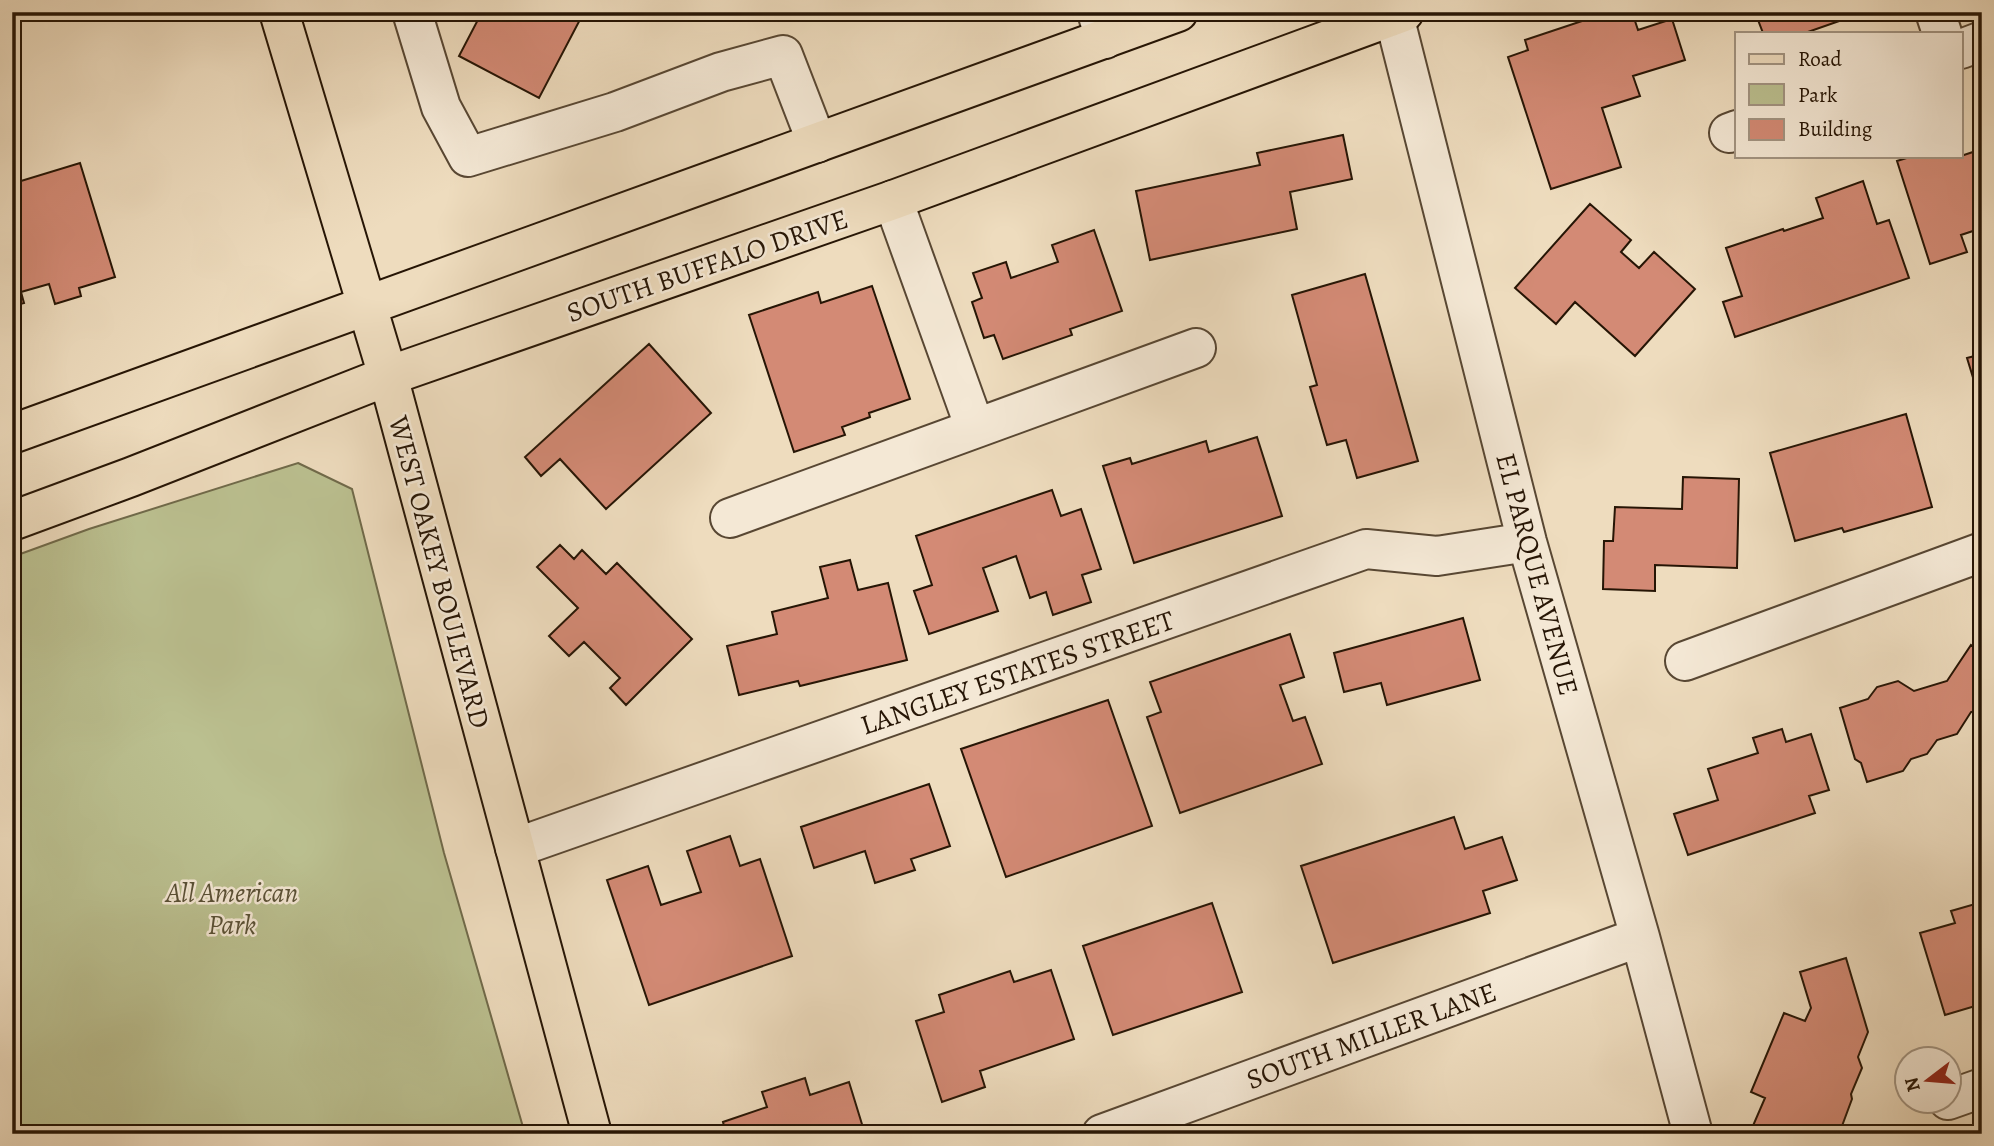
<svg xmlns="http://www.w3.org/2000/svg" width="1994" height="1146" font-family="Alegreya,serif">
  <rect width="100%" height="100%" fill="#eedcbe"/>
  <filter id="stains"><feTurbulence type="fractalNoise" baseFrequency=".00286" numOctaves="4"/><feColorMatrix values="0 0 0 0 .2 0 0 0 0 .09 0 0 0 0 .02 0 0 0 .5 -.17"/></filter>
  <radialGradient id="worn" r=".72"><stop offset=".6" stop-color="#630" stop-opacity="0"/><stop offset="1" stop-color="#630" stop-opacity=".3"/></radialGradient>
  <!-- green -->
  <path fill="#bbc090" stroke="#706a4a" stroke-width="2" d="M298,463L352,489L444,853L525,1134H12V557L89,529Z"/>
  <!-- building -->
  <path fill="#d38a75" stroke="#261505" stroke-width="2" d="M482,12H584L539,98L459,56Z
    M1632,12L1638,30L1672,19L1685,60L1633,76L1640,96L1602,108L1621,167L1551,189L1508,57L1528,50L1525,40L1606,13L1608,19Z
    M1755,12H1865L1805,33H1763Z
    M1343,135L1352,179L1290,192L1297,229L1150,260L1136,191L1260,165L1257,153Z
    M1982,149V228L1961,235L1967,252L1930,264L1897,161L1913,156H1961Z
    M16,163L21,181L80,163L115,277L79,288L81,296L55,304L49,284L21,292L24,303L12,306V164Z
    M1863,181L1877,224L1889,220L1909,278L1735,337L1723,302L1742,296L1726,248L1783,229L1784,231L1823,218L1816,198Z
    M1590,204L1631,240L1621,252L1639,268L1654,252L1695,289L1635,356L1575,302L1556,324L1515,288Z
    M1094,230L1122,311L1070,329L1072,335L1003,359L994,335L984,338L972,302L982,298L973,273L1006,262L1011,278L1058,262L1052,245Z
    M1365,274L1418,461L1357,478L1346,440L1327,445L1310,387L1317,385L1292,295Z
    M872,286L910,399L869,413L870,417L842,427L845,435L794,452L749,315L818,292L821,303Z
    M649,344L711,413L606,509L560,459L541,476L525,457Z
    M1982,354V407L1967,358Z
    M1906,414L1932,507L1844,532L1842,528L1795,541L1770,453Z
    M1257,437L1282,516L1134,563L1103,466L1130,458L1132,464L1206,441L1209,452Z
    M1683,477L1739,479L1737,568L1655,565V591L1603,589L1604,541H1613L1615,507L1682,509Z
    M1052,490L1061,516L1081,509L1101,569L1082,575L1091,602L1053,615L1046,592L1030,598L1016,556L983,568L998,611L929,634L914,591L932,585L916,536Z
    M560,545L574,559L582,550L606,574L617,563L692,639L626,705L610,688L620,678L584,642L569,656L549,636L578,608L537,567Z
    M850,560L858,590L888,583L907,660L800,686L798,681L739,695L727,646L777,634L772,612L828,598L820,567Z
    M1463,618L1480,680L1387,705L1381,683L1344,692L1334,653Z
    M1290,634L1304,677L1280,685L1293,721L1305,717L1322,764L1180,813L1147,717L1161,712L1150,682Z
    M1971,645L1982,653V709L1971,712L1957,734L1937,740L1927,754L1911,759L1903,771L1867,782L1861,763L1855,759L1840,708L1868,699L1877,687L1898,681L1914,691L1947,681Z
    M1108,700L1152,826L1006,877L961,749Z
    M1782,729L1786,742L1811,734L1829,790L1809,796L1815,813L1688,855L1674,814L1718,800L1708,769L1758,753L1753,738Z
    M929,784L950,846L911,859L915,870L875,883L865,851L814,868L801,827Z
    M1454,817L1465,849L1502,837L1517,880L1483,891L1490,913L1333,963L1301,866Z
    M730,836L740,866L760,859L792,956L649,1005L607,880L648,866L661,905L701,892L687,851Z
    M1982,902V1004L1945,1015L1920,933L1955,923L1951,911Z
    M1212,903L1242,992L1113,1035L1083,946Z
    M1846,958L1868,1032L1858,1057L1862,1068L1851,1094L1852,1099L1839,1134H1754L1752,1128L1765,1098L1751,1092L1784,1013L1805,1021L1811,1008L1800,972Z
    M1051,970L1074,1039L980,1071L985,1087L942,1102L916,1021L944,1012L939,995L1010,971L1014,982Z
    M805,1078L810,1095L849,1082L865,1134H726L723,1122L767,1107L762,1092Z
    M1425,1130L1530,1133V1134H1425Z"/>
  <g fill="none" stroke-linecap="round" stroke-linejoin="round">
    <!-- minor casing -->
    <g stroke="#584733" stroke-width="42">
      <path id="minor" d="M412,12L441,107L468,157L615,112L721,72L783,55L817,143
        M1097,12L1105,39
        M1393,12L1527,542L1640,937L1693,1134
        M1935,12L1942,33
        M1961,49L1982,41
        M1729,133L1737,130
        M893,200L975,428
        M730,518L1196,348
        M1685,661L1982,552
        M515,848L1366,549L1437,556L1527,542
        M1948,1100L1982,1088
        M1102,1134L1640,937"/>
    </g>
    <!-- major casing -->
    <g stroke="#261505" stroke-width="42">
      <path id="major" d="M279,12L388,376L592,1134
        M12,434L1178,12
        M12,521L131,477L388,376L893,200L1404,12"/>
    </g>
    <!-- minor -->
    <use href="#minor" stroke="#f4e8d5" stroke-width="38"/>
    <!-- major -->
    <use href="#major" stroke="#eedcbe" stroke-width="38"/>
  </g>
  <g text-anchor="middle" stroke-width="5" stroke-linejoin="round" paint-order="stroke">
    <!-- street labels -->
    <g font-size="28" fill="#261505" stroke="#f4e8d5">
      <text transform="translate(707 265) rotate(-19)" y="10">SOUTH BUFFALO DRIVE</text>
      <text transform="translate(440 572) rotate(75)" y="10">WEST OAKEY BOULEVARD</text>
      <text transform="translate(1538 574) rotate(75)" y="10">EL PARQUE AVENUE</text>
      <text transform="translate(1017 672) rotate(-19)" y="10">LANGLEY ESTATES STREET</text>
      <text transform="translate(1371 1035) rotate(-20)" y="10">SOUTH MILLER LANE</text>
    </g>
    <!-- park labels -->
    <g font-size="28" font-style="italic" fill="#5a5136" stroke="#f4e8d5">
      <text x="232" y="902">All American<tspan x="232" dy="32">Park</tspan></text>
    </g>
  </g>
  <!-- margin -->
  <rect width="1994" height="1146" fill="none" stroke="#eedcbe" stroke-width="42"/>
  <rect x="14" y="14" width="1966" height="1118" fill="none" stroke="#261505" stroke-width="3.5"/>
  <rect x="21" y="21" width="1952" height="1104" fill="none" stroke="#261505" stroke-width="2"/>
  <!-- legend -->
  <rect x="1735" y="32" width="228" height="126" fill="#f4e8d5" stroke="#a29482" stroke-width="2"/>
  <rect x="1749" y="54" width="35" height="10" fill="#eedcbe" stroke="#a29482" stroke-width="2"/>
  <text x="1798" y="66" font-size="21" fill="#261505">Road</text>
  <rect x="1749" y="84" width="35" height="21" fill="#bbc090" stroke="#a29482" stroke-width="2"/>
  <text x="1798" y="102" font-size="21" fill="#261505">Park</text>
  <rect x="1749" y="119" width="35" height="21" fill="#d38a75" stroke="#a29482" stroke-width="2"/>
  <text x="1798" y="136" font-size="21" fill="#261505">Building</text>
  <!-- north arrow -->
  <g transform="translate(1928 1080) rotate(254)"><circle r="33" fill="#f4e8d5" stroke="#a29482" stroke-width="2"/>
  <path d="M0-5L12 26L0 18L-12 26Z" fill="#8f2418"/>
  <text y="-10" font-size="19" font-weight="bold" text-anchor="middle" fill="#261505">N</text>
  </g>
  <rect width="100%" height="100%" filter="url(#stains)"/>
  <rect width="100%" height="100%" fill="url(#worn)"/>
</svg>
